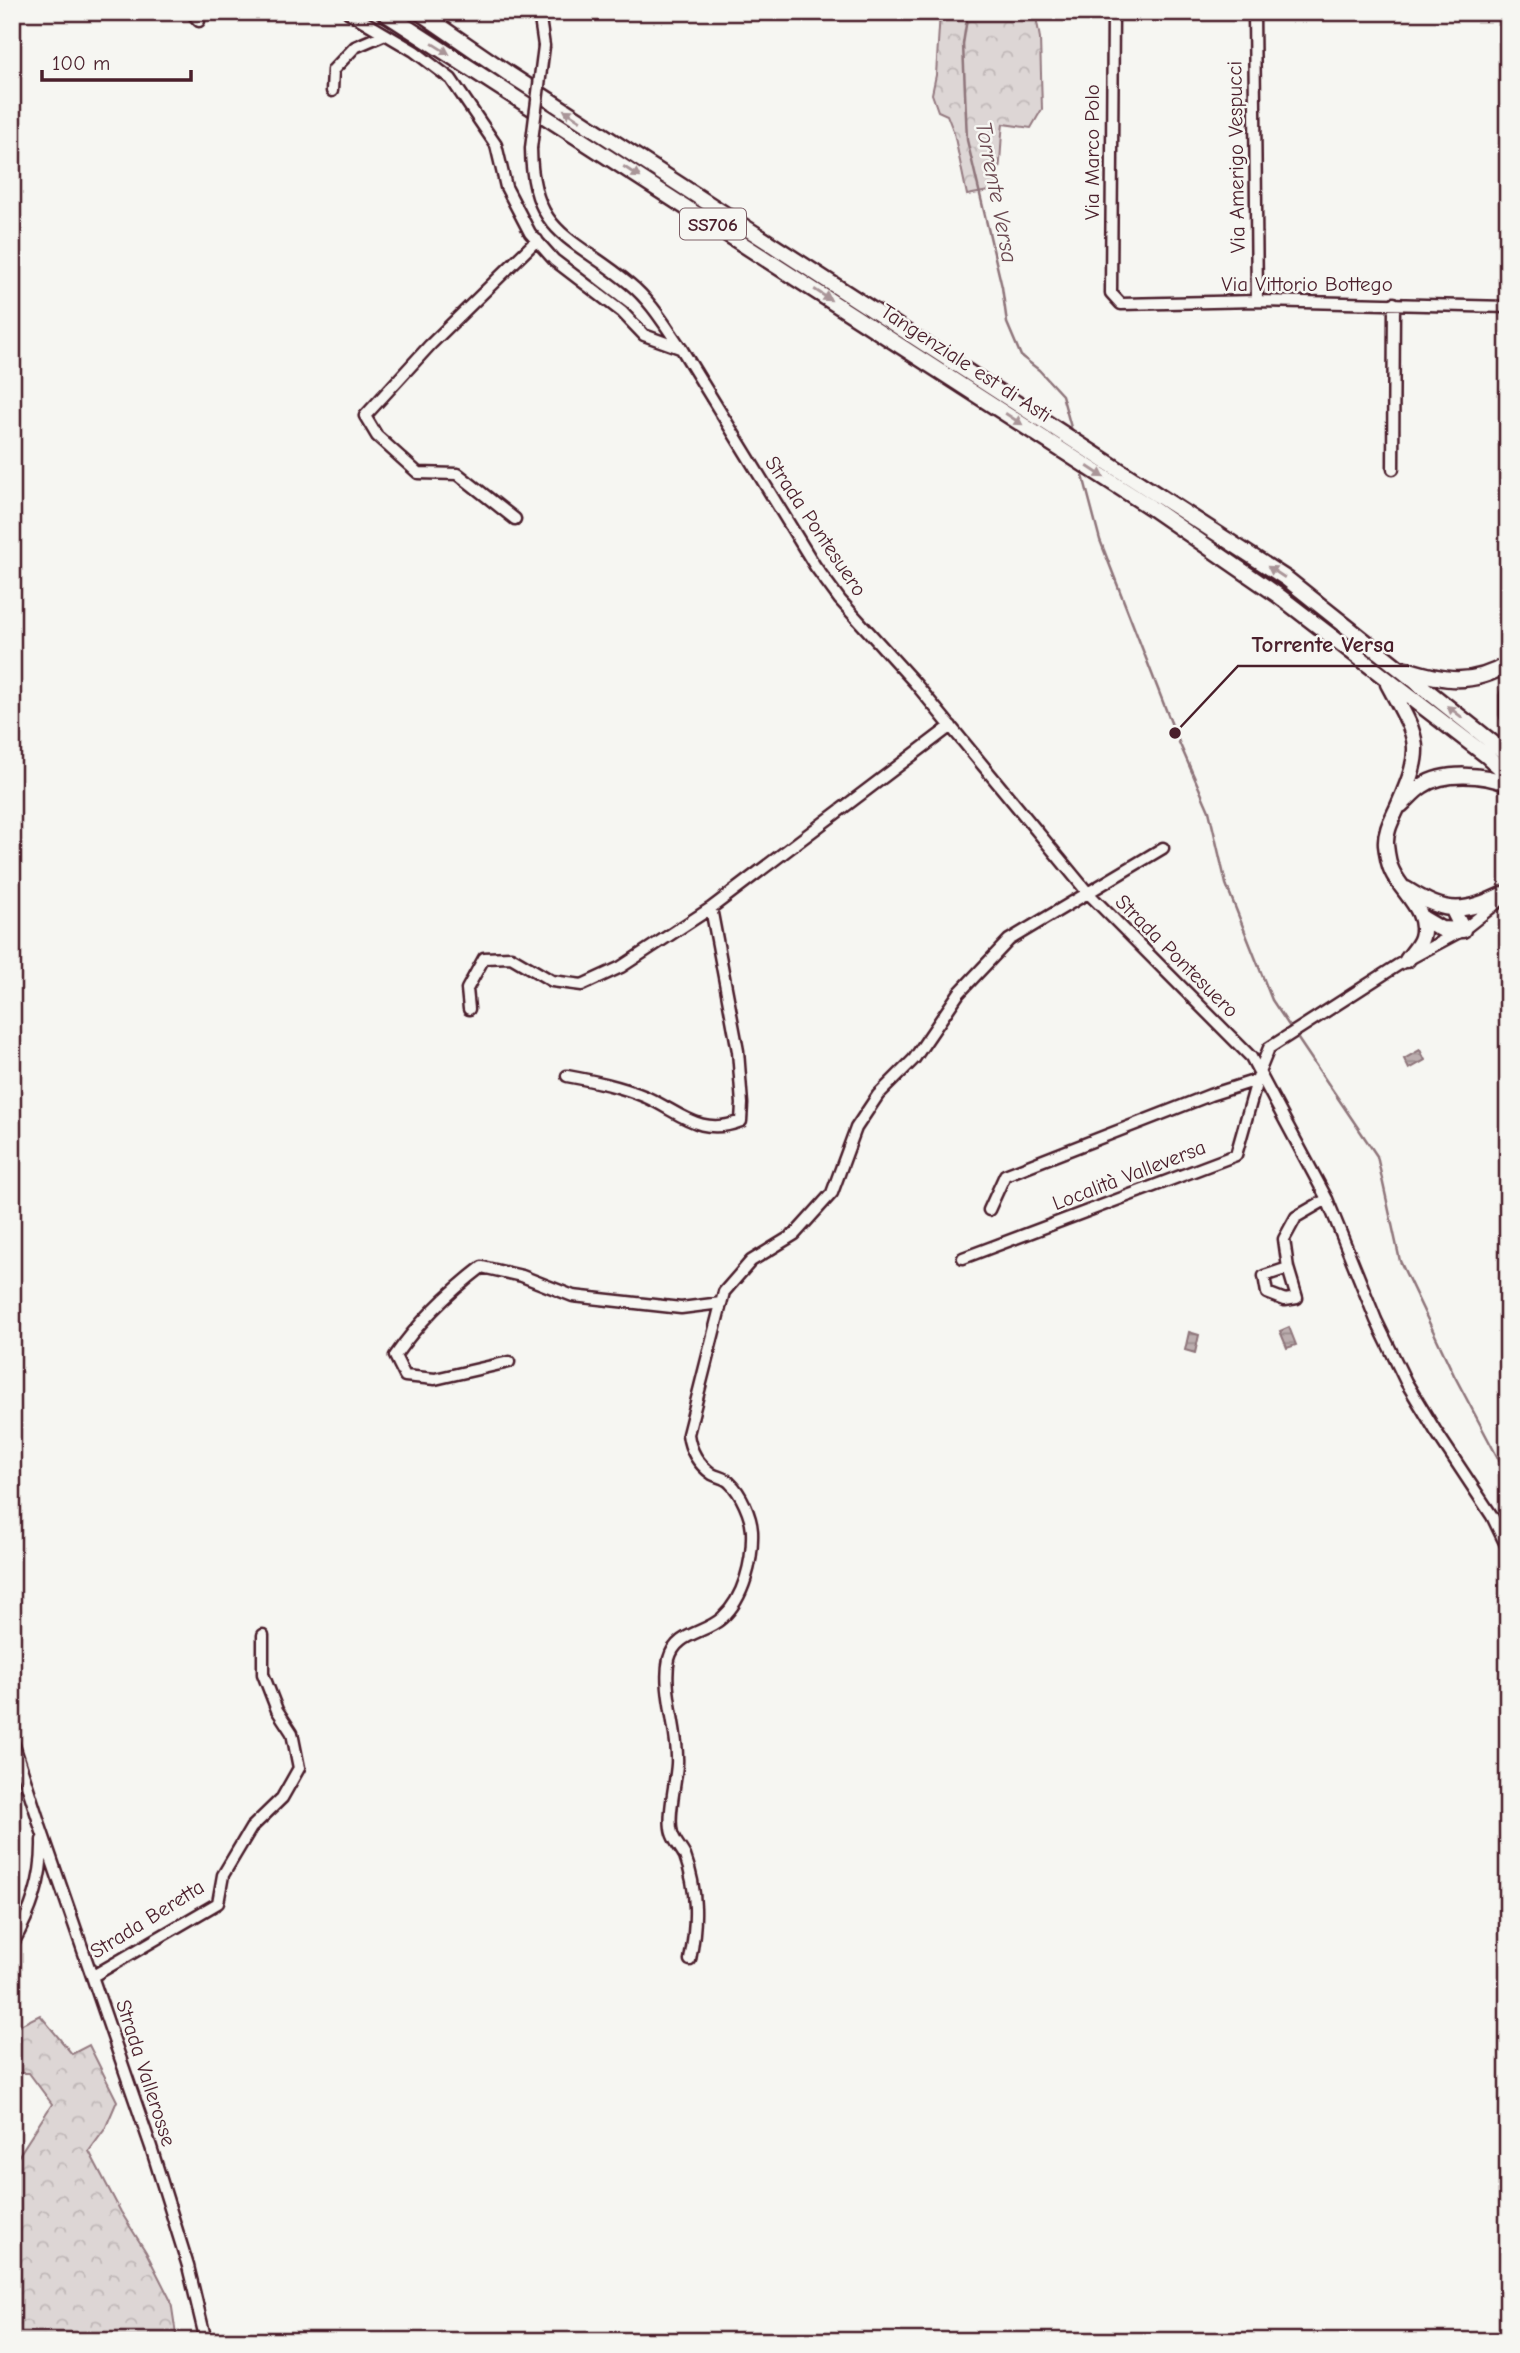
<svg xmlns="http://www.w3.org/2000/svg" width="1520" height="2353" font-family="'Comic Neue',sans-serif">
  <defs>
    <pattern id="forest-crowns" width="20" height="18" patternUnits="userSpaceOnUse" patternTransform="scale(1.75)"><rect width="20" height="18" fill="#ddd6d5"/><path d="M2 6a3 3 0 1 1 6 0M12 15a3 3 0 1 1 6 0" fill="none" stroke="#bfb7b7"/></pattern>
    <pattern id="water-rules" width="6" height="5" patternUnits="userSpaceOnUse" patternTransform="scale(1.75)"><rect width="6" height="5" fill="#bbadae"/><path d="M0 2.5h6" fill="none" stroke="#9a8c8e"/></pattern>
  </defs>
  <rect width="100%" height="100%" fill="#f6f6f2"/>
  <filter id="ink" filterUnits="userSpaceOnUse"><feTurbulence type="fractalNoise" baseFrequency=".0143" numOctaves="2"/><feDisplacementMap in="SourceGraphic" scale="14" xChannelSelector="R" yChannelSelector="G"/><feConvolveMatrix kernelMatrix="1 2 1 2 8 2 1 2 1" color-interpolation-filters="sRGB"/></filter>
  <g filter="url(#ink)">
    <!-- forest -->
    <path fill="url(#forest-crowns)" stroke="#947a80" stroke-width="2" d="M940,12H1035L1040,38L1042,109L1031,128L1003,124C1000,146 1002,169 994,190L967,195L954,133L947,115L938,111L932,94L936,75Z
      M40,2015L72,2054L89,2045L117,2101L105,2129L89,2151L121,2212L146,2252L171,2301L177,2341H16V2326L12,2323V2166L52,2104L29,2073H12V2029Z"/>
    <!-- water -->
    <path fill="url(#water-rules)" stroke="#8e747a" stroke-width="2" d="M1420,1050L1425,1060L1409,1069L1404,1059Z
      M1289,1327L1296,1345L1287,1348L1280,1331Z
      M1189,1332L1199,1335L1195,1353L1185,1350Z"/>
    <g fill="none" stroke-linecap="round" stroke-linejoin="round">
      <!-- stream -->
      <path stroke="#8e747a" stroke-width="2.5" d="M968,12L963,44L967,140L1002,287L1007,323L1021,356L1039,370L1062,395L1072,431
        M1081,468L1100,540L1175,733L1209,811L1226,884L1272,1000L1292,1030
        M1296,1036L1377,1156L1400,1261L1454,1375L1508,1477"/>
      <!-- minor casing -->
      <g stroke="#4a1f2b" stroke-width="15">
        <path id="minor" d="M191,12L199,21
          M348,12L414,51L451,79L496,145L506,187L530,233L554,260L622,312L644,335L680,348
          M539,12L544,46
          M1113,12L1111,293L1121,304L1257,301L1508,307
          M1254,12L1257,301
          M332,91L333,70L355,47L383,35
          M531,148C532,236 573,236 630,284C651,301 666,327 681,348L815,566L840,600L915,683L1088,893L1251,1057L1327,1199L1376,1320L1406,1382L1435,1430L1492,1516L1508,1549
          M1393,469L1394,303
          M515,519L458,474L418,473L377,436L365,416L430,345L537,240
          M469,1009L467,989L484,958L511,957L552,981L582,985L621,967L711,908L951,726
          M567,1076C594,1081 620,1086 646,1097C681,1113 700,1137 741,1121L742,1104L738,1051L711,908
          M989,1210L1005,1175L1210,1095L1257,1080
          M963,1258L1236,1155L1260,1070L1269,1048L1398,965L1463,930L1502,899
          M1288,1268L1297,1298L1285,1300L1267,1293L1264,1276L1288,1268L1284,1239L1296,1217L1327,1199
          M509,1362L435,1379L405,1376L395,1356C420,1320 448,1293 482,1267L522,1276L573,1296L681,1308L721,1303
          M12,1739L40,1825
          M38,1820L151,2147L188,2266L206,2341
          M12,1945C31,1912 43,1879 42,1840
          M690,1960C697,1924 698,1891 685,1856C681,1848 674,1841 672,1833C667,1817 676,1782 677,1764C679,1731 662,1691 669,1659C676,1632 705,1634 722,1618C744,1598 753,1561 752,1531C751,1516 741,1493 730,1483C726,1478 717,1477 712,1474C698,1464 690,1450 688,1434L724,1292L751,1261L795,1234L832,1193L856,1128L878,1095L914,1059L959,993L1009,940L1163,848
          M93,1976L218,1903L223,1875L251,1828L282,1798L299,1768L292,1733L277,1710L263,1674V1635"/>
      </g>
      <!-- highway casing -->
      <g stroke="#4a1f2b" stroke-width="19">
        <path id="highway" d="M383,12L1150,507L1279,596L1487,756L1508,775
          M419,12L509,74L1287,579L1508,755
          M1406,669C1443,681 1472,686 1508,664
          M1388,684C1418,739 1425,745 1399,804C1393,818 1385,830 1386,845C1387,854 1388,863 1392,871C1402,893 1429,911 1422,937C1420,945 1412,953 1407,960
          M1508,695V715
          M1401,805C1408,799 1414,791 1422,786C1444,771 1484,774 1508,784
          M1406,889C1449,916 1464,913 1508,892
          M1424,919L1441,929L1463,930L1453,910"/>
      </g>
      <!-- minor -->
      <use href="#minor" stroke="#f6f6f2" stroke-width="10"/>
      <!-- highway -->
      <use href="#highway" stroke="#f6f6f2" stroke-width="14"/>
      <!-- minor-bridge casing -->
      <g stroke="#4a1f2b" stroke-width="15" stroke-linecap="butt">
        <path id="minor-bridge" d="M531,148L544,46"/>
      </g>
      <!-- minor-bridge -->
      <use href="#minor-bridge" stroke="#f6f6f2" stroke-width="10"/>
    </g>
    <!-- one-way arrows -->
    <defs><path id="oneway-solid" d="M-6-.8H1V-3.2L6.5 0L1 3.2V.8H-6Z" transform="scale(1.75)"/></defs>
    <g fill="#a99598">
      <use href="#oneway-solid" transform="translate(441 49) rotate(32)"/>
      <use href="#oneway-solid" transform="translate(572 115) rotate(-147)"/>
      <use href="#oneway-solid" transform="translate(632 172) rotate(33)"/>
      <use href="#oneway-solid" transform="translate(823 295) rotate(33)"/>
      <use href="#oneway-solid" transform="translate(1014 419) rotate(33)"/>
      <use href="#oneway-solid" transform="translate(1096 472) rotate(33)"/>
      <use href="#oneway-solid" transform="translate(1276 572) rotate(-147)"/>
      <use href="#oneway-solid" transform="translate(1455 712) rotate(-142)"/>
    </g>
  </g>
  <g text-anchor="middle" stroke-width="5" stroke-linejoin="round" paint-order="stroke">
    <!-- shield labels -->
    <rect fill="#f6f6f2" stroke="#7e6067" stroke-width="2" x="680" y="208.5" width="66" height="31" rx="5"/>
    <g font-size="19" font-weight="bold" fill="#4a1f2b">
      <text x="713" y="231">SS706</text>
    </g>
    <!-- street labels -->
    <g font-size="21" fill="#4a1f2b" stroke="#f6f6f2">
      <text transform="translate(1092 152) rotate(-90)" y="7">Via Marco Polo</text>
      <text transform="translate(1236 157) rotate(-91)" y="7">Via Amerigo Vespucci</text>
      <text x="1307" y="291">Via Vittorio Bottego</text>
      <text transform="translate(966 363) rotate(33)" y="7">Tangenziale est di Asti</text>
      <text transform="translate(816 526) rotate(56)" y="7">Strada Pontesuero</text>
      <text transform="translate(1177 956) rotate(45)" y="7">Strada Pontesuero</text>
      <text transform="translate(1129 1175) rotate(-21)" y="7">Località Valleversa</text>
      <text transform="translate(147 1919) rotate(-32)" y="7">Strada Beretta</text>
      <text transform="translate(146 2073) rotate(72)" y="7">Strada Vallerosse</text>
    </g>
    <!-- water labels -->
    <g font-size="23" font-style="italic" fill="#6c4a52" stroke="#f6f6f2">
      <text transform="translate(997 192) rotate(79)" y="8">Torrente Versa</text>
    </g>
  </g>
  <!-- callouts -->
  <path fill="none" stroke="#4a1f2b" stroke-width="2.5" d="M1175 733L1238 666H1409"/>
  <circle fill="#4a1f2b" stroke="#f6f6f2" stroke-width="2.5" cx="1175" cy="733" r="7"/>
  <g font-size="23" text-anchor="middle" font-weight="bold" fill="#4a1f2b" stroke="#f6f6f2" stroke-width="5" stroke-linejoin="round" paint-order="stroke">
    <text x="1323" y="652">Torrente Versa</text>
  </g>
  <!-- margin -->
  <rect width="1520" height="2353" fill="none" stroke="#f6f6f2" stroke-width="42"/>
  <rect x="21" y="21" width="1478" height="2311" fill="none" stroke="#4a1f2b" stroke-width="2.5" filter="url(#ink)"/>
  <!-- scale -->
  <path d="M42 70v10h149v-10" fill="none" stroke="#4a1f2b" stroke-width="3.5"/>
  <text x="52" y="70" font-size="21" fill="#4a1f2b" stroke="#f6f6f2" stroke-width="5" paint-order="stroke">100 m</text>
</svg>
